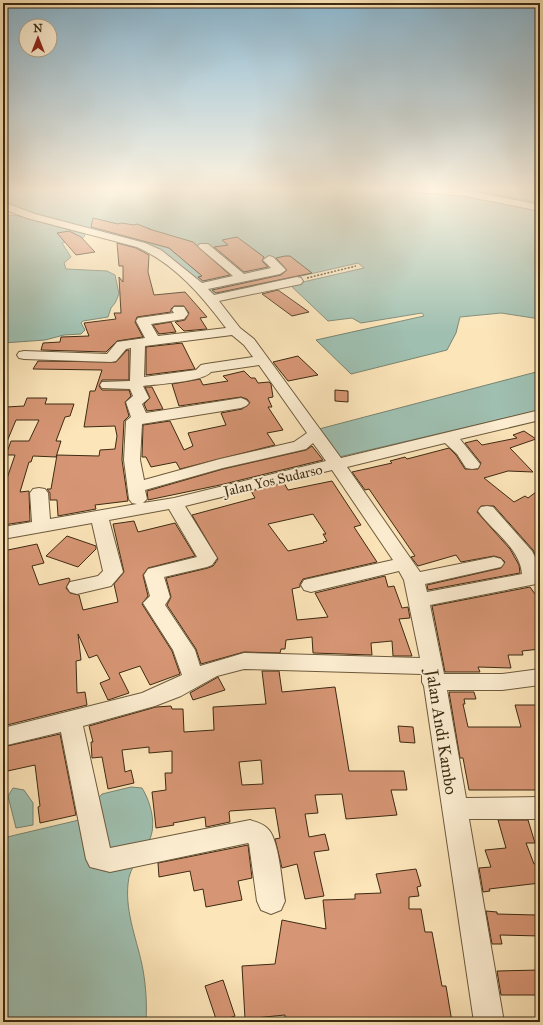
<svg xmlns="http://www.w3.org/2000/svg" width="543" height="1025" font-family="'IM FELL Great Primer',serif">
  <rect width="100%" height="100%" fill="#fce5b9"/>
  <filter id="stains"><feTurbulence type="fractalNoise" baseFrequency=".005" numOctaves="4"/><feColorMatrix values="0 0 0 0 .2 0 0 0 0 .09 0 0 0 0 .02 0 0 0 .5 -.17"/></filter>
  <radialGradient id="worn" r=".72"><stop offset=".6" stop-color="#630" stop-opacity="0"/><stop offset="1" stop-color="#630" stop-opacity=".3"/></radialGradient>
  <!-- water -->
  <path fill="#9fbfb0" stroke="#788471" d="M3,189H368L451,194L482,198L540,211V319L501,313L460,317L456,333L447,350L351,374L316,340L424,316L422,313L361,323L352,318L328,321L290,285L364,268L358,263L214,296L161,251L19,210L3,201Z
    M464,189H540V203Z
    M8,215L18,216L85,234L84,237L62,243L71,257L64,263L66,269L107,271L115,275L119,294L115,303L111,308L108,317L83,321L81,323L85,330L81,334L64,335L45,340L3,343V216Z
    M540,371V410L339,457L319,429Z
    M131,787L142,788C151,803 157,825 149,841C142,856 129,866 128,884C125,914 138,942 143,970C146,987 147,1005 146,1022H3V838L79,820L102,794Z
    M13,788L24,790L33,803V825L16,828L8,796Z"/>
  <!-- building -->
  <path fill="#d69574" stroke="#3d2b13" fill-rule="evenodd" d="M93,218L118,224L121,223L134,225L137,224L150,229H149L193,242L230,275L203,281L198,277L202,276L169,248L91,227Z
    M69,231L81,237L95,252L76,255L57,233Z
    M237,237L264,257L262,261L268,267L244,272L214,247L228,245L222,240Z
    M117,243L136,248L149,255L148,272L154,295L185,292L207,317L200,318L207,329L184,331L175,322L185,320L189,313L184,306H174L171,309V312L137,317L135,322L143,337L117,341L106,352L41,350L43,343L60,342L61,337L89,336L84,323L116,319L114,313H121L119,277L123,282V266H119Z
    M285,256H290L312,273L216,293L212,290L281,275L287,270L276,258Z
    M278,290L309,312L292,316L262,294Z
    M171,322L176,332L159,334L153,325Z
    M182,343L195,369L146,375V347Z
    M127,350H129V380H102L99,386L102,390H129L131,396L125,402L129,416L124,421L122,460L128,501L95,505L96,509L58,516L57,500H50V493L47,489H51L57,455L99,456L100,450L115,449L117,436L115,426L84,427L90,391H95L102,370L33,369L38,361L116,362Z
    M298,356L318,375L288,381L273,362Z
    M244,371L251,378H255L258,383L269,382L271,384L273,397L268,398L272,407H268L283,430L267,433L275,445L180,469L176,462L151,467L146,457H142L143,425L170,421L184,450L193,446L188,433L226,425L221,413L242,409L250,403L247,399L241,397L179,406L172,384L200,379L203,385L228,381L223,376Z
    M145,387H152L163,409L147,411L144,404L150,398Z
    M335,390L348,391V402L335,401Z
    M27,398H47L45,404H74L70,416L65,417L56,441H61L56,457L33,456L31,462H29L20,492L29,491L30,521L3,525V490L15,455H6L11,441H29L39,420H16L3,451V415L6,407L24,406Z
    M524,431L536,439L510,448L533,472L508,471L484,478L514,502L525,496L528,498L540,489V564L533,550L494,506H481L477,512L510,549L519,565L520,573L428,590L427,585L501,568L505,562L501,558L494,556L461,562L456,555L418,566L411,557L415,556L369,489L365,490L352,472L392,463L390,461L405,457L407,459L449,448L456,455L465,469H478L481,463L465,443L477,440L482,445L517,438L513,435Z
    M312,446L323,460L220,485L148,500L147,491L223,469L306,450Z
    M332,481L361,525L354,527L377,562L303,579L300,584V587L292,589L297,620L328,617L315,593L385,576L388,587L394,586L402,608L408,607L410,618L399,619L412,656H393L392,641L371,643L372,655L313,653L312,637L286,640L285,649H281L280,653L244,652L201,664L196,649L167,605L171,597L166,578L208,568L213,566L218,559L192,515L255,498L251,491L284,483L288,490ZM313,514L326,534H323L327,541L323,542L324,543L288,551L268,524Z
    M134,521L138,532L175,523L195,556L148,568L143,575L148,596L142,604L172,651L180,674L150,685L140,666L119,673L129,693L108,700L100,683L110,679L97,655L89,658L78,634L81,660L76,661L77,693L85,692L87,705L3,726V551L37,544L44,563L32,566L39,585L69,578L70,580L66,588L70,593L79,595L83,610L118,602L114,584L124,572L113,524Z
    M67,536L96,546V549L78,567L46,556Z
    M530,587L535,594L540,593V649L522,651L523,655H508L511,668L478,667L480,672H445L432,606Z
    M262,671H279L282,692L335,687L349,771H404L407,790H391L397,815L346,819L342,794L315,795L318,813L305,814L309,837L325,834L329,850L314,852L324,896L305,899L297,864L282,868L275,839L280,838L275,808L230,811L229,812L230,822L206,827L205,817L173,823L174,825L156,828L152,792L166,790L165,773H172V751L149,753V747L122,750L125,772L131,770L134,783L108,789L102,757L92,758L91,742H93L89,726L156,707L171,706L172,709H183L184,732L214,730L213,707L266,704ZM261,760L263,784L242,785L239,762Z
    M218,677L225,690L193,700L190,693Z
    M449,692H474L476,699H464L465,704H463L468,727H521L515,705H540V790H469L463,758H460Z
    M398,726L413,727L415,743L400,742Z
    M60,734L76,815L40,823L38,807L40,806L35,765L3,772V747Z
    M498,820H528L535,843H526L534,864L538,863L540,870V883L489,889L490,891L483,892L479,868L491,867L485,850L506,848Z
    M248,845L252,878L238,881L242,900L206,907L203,889L194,891L190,871L159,877L158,863Z
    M416,869L421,886L417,887L419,896L409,897V909H421L425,932H432L442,986H446L452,1022H285V1015L245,1019L242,966L275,964L282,920L326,929L323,900L355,899V894L381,893L376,874Z
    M486,911L497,912V914L536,915L540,936L500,935L502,944H492Z
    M540,970V995H501L497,971Z
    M223,980L235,1016L217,1022L205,986Z"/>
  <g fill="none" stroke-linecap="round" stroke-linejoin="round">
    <!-- minor casing -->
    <g stroke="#6d5a3c" stroke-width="2">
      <path id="minor" d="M410,189L465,190L540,205V211L465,196L415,192Z
        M3,202L35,214L145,243L161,250L202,283L233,276L200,248L198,246L200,244H208L244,274L271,268L263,260L269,256L273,257L286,270L280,274L208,289L214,295L297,277L301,278L303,281L301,284L219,301L240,328L254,339L341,458L540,410V420L460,439L480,464L478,468L472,469L466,468L457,454L445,443L347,467L420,572L494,557L501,559L504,563L501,567L425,584L427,592L522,574C520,548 492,531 478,511L481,507L487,506L493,507L532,551L540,567V580L536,584L430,605L444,674H502L540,669V685L502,690H447L466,798L540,797V819H469L504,1022H474L424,686L422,682V674L244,669L217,676L181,696L155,706L83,726L110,848L250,820C256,822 263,824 267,828C279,837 282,885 285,901L281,910L271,914L261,910L257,901L249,844L248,843L110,872L90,867L86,859L61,732L3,746V728L142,693L182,675L173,650L143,603L150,596L144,575L148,569L197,557L169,509L109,520L123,572L111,586L77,594L70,592L67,587L70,582L98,576L103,571L92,523L3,539V527L32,522L30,493L33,489L39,488L45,489L48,493L50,519L137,504L132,503L129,499L124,460L126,421L131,417L126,402L133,396L130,389L102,388L100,385L102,382L130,381L131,348L126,349L116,361L111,362L24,359L19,358L17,355L19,352L24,351L107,354L117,342L145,338L136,321L138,318L174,313L172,310L174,307H184L188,314L184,319L151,324L158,336L226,328C202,296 175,264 137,247L27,218L3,209ZM232,335L244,345L253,357L206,364L201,365L196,370L144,377L145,346ZM259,365L307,433L294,442L220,459L144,480L140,460L142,424L241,408L246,406L249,403L246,400L241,398L146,413L142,404L149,398L143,386C157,384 203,382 211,372ZM313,443L326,461L174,498L143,503L147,499L145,490L223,468L306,449ZM332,470L393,560L304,580L301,585L304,590L311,592L399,571L404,580L420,658L244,653L200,666L195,650L165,605L170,597L164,577L207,567L212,565L217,558L185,506Z"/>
    </g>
    <!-- path -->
    <path stroke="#3d2b13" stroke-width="1.5" stroke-dasharray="2 1.5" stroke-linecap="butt" d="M307,278L356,266"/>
    <!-- minor -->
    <use href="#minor" fill="#fdeed2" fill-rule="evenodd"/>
  </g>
  <!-- sky -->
  <linearGradient id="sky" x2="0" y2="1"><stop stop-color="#8bb8d2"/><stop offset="0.57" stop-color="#fef3e0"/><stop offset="1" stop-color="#fef3e0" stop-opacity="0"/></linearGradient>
  <rect width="543" height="332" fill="url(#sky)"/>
  <g text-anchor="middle" stroke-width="4" stroke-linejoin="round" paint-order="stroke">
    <!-- street labels -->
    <g font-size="14" fill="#3d2b13" stroke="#fdeed2">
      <text transform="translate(273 480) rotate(-13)" y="5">Jalan Yos Sudarso</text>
    </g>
    <!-- near-street labels -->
    <g font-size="17" fill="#3d2b13" stroke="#fdeed2">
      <text transform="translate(442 732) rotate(81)" y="6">Jalan Andi Kambo</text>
    </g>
  </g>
  <!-- margin -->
  <rect width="543" height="1025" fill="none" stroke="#fce5b9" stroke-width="16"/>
  <rect x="4" y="4" width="535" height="1017" fill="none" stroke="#3d2b13" stroke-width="2"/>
  <rect x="8" y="8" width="527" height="1009" fill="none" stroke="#3d2b13"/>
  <!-- north arrow -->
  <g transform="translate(38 38)"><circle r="19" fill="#fdeed2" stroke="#b0a086"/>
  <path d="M0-3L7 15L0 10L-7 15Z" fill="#8f2418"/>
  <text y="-6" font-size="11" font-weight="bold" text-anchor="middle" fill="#3d2b13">N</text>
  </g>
  <rect width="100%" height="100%" filter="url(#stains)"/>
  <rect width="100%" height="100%" fill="url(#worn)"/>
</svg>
